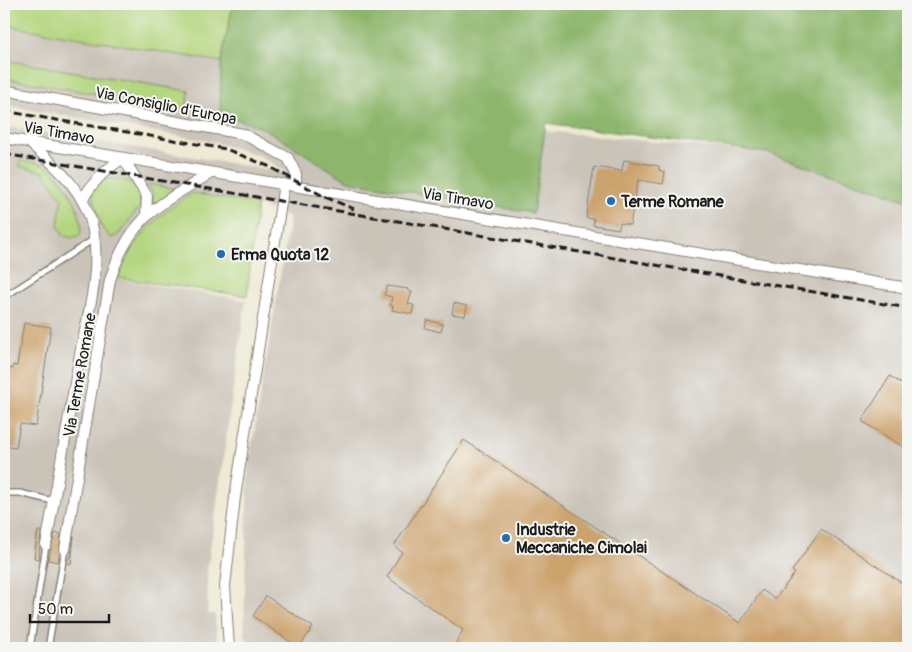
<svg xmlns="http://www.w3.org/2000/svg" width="912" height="652" font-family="Pangolin,sans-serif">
  <rect width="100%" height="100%" fill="#f6f6f2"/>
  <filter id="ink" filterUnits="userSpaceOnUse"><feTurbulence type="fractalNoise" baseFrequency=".02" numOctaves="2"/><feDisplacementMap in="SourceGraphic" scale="10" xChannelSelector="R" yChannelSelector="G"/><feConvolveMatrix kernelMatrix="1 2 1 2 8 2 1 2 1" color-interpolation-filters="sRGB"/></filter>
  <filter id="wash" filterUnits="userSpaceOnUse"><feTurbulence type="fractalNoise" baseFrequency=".0096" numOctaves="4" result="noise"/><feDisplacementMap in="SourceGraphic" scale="20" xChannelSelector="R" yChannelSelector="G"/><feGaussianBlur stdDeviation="1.12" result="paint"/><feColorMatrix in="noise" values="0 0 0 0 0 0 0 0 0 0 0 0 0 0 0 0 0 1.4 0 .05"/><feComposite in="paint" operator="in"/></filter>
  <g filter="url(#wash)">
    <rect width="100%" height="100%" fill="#eee9d2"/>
    <!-- industrial -->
    <path fill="#cac3b8" d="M4,25L221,62L220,114L265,129L348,181L533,213L545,131L768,153L908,201V648H249L244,632L248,469L290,217L257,204L193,193L175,203L153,222L136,243L117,279L246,300L207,571L208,614H215L218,648H4V126L289,173L258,155L214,142L4,105Z"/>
    <!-- green -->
    <path fill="#b2d57d" stroke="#67784c" d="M4,4H233L221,62L4,25Z
      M10,61L189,91L186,109L8,79Z
      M20,161C27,162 37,162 43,165C64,175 86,214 80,235L71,238L63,235L58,225L62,198L43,172L19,166Z
      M106,179C128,178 138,182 141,205L119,234L111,238L101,226L92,193L99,183Z
      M148,184L176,189L153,205V194Z
      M193,193L257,204L247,296L118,278C133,240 158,213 193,193Z"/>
    <!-- forest -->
    <path fill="#8db66c" stroke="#546944" d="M233,4H908V201L768,153L546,123L533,213L348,181L265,129L220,114L221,62Z"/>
    <g id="blocks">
      <!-- building -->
      <path fill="#cca26d" d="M624,160L659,166V170L665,172L663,184L638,180L630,225L620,223L619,229L593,225L594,219L586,218L594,167L622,171Z
        M387,286L408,289V291L412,292L408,304L414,305L412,314L392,310L393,306L390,305L392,297L384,295Z
        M454,303L467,306L465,316L452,314Z
        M427,320L443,324L441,332L425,328Z
        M24,323L51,327L36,426L20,424L16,448L4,446V367L13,369V365L17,366Z
        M890,376L908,388V450L862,421Z
        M464,440L740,623L762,590L775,599L795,573L792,571L821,529L908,587V648H453L463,630L387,577L402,552L394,546Z
        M38,531H41L39,559L34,558Z
        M55,533L61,534L58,562L48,560Z
        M74,536L71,564L67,563L72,550Z
        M266,596L313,627L299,648L253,616Z"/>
    </g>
  </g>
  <g filter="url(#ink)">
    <use href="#blocks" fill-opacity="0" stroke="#858277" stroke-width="1"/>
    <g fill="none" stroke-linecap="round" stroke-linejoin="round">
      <!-- service casing -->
      <g stroke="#858277" stroke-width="8">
        <path id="service" d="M4,297L94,239
          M4,493H20L53,501
          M30,648L46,545
          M48,648L65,549"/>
      </g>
      <!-- minor casing -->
      <g stroke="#858277" stroke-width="12">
        <path id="minor" d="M4,90L243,134L288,158L296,174V186
          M4,138L908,288
          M30,143C57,167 86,192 93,230C101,270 88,315 80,354C69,418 57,482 46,545
          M83,199C94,180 105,170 123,158L147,196L146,216
          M65,549L110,280C130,217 157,206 211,173
          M229,648L225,586L235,497L284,184"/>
      </g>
      <!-- service -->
      <use href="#service" stroke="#fff" stroke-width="5"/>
      <!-- minor -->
      <use href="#minor" stroke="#fff" stroke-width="10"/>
      <!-- rail -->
      <path stroke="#1c1c1c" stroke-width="3" stroke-dasharray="8 4" stroke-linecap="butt" d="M4,111L226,149L268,166L325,197L354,209
        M4,154L908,308"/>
    </g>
  </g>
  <!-- markers -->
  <g fill="#1f6fb2" stroke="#f6f6f2" stroke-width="2">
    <circle cx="611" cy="201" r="5"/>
    <circle cx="221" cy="254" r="5"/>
    <circle cx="506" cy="538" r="5"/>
  </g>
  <g text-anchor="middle" stroke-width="4" stroke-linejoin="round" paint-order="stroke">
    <!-- street labels -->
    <g font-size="16" fill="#1c1c1c" stroke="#f6f6f2">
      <text transform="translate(166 105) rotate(11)" y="6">Via Consiglio d'Europa</text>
      <text transform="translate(59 132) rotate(10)" y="6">Via Timavo</text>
      <text transform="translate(458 198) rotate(9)" y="6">Via Timavo</text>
      <text transform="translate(79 375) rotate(-80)" y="6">Via Terme Romane</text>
    </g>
    <!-- poi labels -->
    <g font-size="16" font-weight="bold" fill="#1c1c1c" stroke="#f6f6f2" text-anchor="start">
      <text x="621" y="207">Terme Romane</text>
      <text x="231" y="260">Erma Quota 12</text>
      <text x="516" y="535">Industrie<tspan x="516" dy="18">Meccaniche Cimolai</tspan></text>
    </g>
  </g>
  <!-- margin -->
  <rect width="912" height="652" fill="none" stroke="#f6f6f2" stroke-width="20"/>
  <!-- scale -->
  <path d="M30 614v8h79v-8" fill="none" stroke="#1c1c1c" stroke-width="2.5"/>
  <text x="38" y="614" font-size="15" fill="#1c1c1c" stroke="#f6f6f2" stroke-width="4" paint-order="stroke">50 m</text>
</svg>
